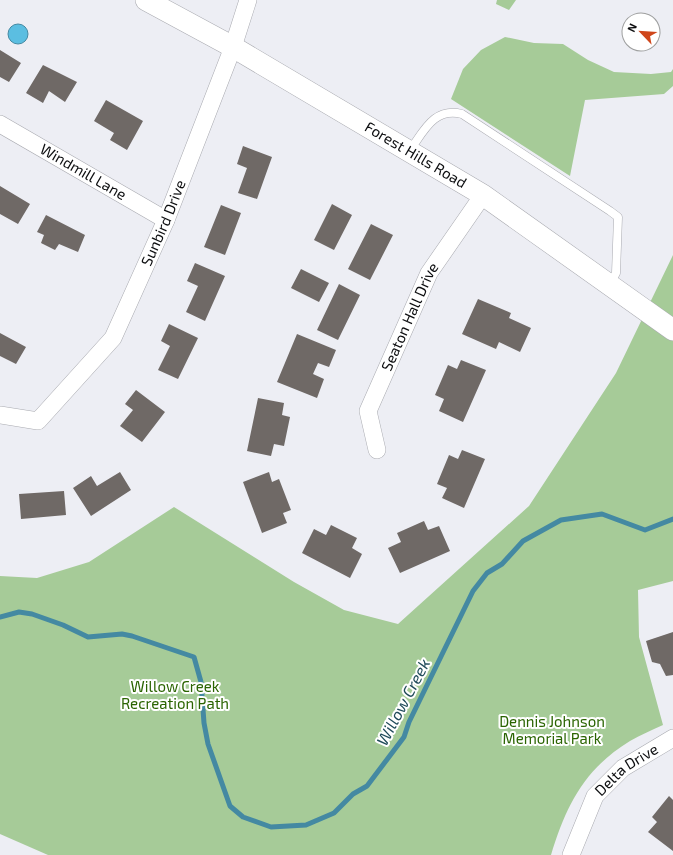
<svg xmlns="http://www.w3.org/2000/svg" width="673" height="855" font-family="'Exo 2',sans-serif">
  <rect width="100%" height="100%" fill="#edeef4"/>
  <!-- green -->
  <path fill="#a6cb98" d="M497,0H516L509,10L496,4Z
    M505,37L534,43L563,44L588,60L614,72L651,74L671,72L673,69V86L664,94L585,100L570,176L451,99L463,69L481,50Z
    M673,255V581L638,590L639,637L663,725C652,730 640,735 630,741C584,769 566,806 551,855H48L0,834V576L37,578L89,562L174,507L294,582L344,610L398,624L529,506L616,373Z"/>
  <!-- water -->
  <path fill="#5bbee1" stroke="#4489a2" d="M8 34a10 10 0 1 1 20 0a10 10 0 1 1-20 0Z"/>
  <g fill="none" stroke-linecap="round" stroke-linejoin="round">
    <!-- stream -->
    <path stroke="#4489a2" stroke-width="5" d="M0,617L19,612L32,614L63,625L88,637L122,634L132,636L194,657L201,682L204,723L208,744L230,806L243,817L271,827L306,825L334,813L353,794L367,786L404,737L409,722L473,591L487,573L502,564L523,541L561,520L602,514L645,530L673,519"/>
  </g>
  <!-- building -->
  <path fill="#6f6966" d="M0,50L21,63L9,82L0,77Z
    M43,65L77,82L65,102L49,91L43,103L26,93Z
    M106,100L143,121L127,150L110,140L114,133L94,121Z
    M243,146L272,157L257,199L238,193L247,168L237,164Z
    M0,186L30,204L18,224L0,214Z
    M332,204L352,215L334,250L314,240Z
    M221,205L241,213L225,255L204,247Z
    M46,215L85,235L78,252L59,244L55,250L41,243L44,235L37,232Z
    M371,224L393,235L370,280L348,269Z
    M195,263L225,276L205,321L186,312L198,286L187,281Z
    M301,269L329,283L319,302L291,288Z
    M339,284L360,295L338,340L317,330Z
    M478,299L511,313L509,318L531,328L520,352L499,342L496,349L462,334Z
    M169,324L198,338L178,379L158,370L170,346L161,341Z
    M0,333L26,347L16,364L0,356Z
    M297,334L336,350L329,367L318,363L313,374L324,379L317,398L277,382Z
    M461,360L486,370L463,422L439,411L444,399L435,395L448,365L457,369Z
    M136,390L165,412L142,442L120,426L133,410L125,404Z
    M258,398L284,403L282,415L290,417L284,446L274,444L271,456L247,451Z
    M462,450L485,459L464,508L442,498L447,488L437,484L449,455L458,459Z
    M120,472L131,490L91,516L73,488L91,476L97,486Z
    M269,472L272,482L279,479L291,510L283,513L287,523L262,533L243,482Z
    M64,491L66,515L21,519L19,494Z
    M424,521L428,530L439,526L450,551L400,573L388,548L401,542L397,533Z
    M331,525L357,538L352,548L362,554L350,578L302,553L314,529L326,535Z
    M673,632V675L666,676L660,664L652,662L646,641Z
    M669,796L673,800V851L648,832L657,822L652,817Z"/>
  <g fill="none" stroke-linecap="round" stroke-linejoin="round">
    <!-- service casing -->
    <g stroke="#a9aab0" stroke-width="9">
      <path id="service" d="M410,150C424,131 434,107 462,114L610,211L618,217L616,273L610,284"/>
    </g>
    <!-- minor casing -->
    <g stroke="#a9aab0" stroke-width="18">
      <g id="minor">
        <path id="s1" d="M0,124L166,220"/>
        <path id="s2" d="M0,415L38,421L113,338L166,220L233,47L248,0"/>
        <path id="s3" d="M377,450L368,411L429,273L483,195"/>
        <path id="s4" d="M571,855L595,796L623,768L673,738"/>
      </g>
    </g>
    <!-- tertiary casing -->
    <g stroke="#a9aab0" stroke-width="22">
      <g id="tertiary">
        <path id="s5" d="M146,0L233,47L483,195L673,330"/>
      </g>
    </g>
    <!-- service -->
    <use href="#service" stroke="#fff" stroke-width="8"/>
    <!-- minor -->
    <use href="#minor" stroke="#fff" stroke-width="17"/>
    <!-- tertiary -->
    <use href="#tertiary" stroke="#fff" stroke-width="21"/>
  </g>
  <g text-anchor="middle" stroke-width="4" stroke-linejoin="round" paint-order="stroke">
    <!-- street labels -->
    <g font-size="15" fill="#0d0e10" stroke="#fff">
      <text dy="5" stroke="none"><textPath href="#s5" startOffset="311">Forest Hills Road</textPath></text>
      <text dy="5" stroke="none"><textPath href="#s1" startOffset="96">Windmill Lane</textPath></text>
      <text dy="5" stroke="none"><textPath href="#s2" startOffset="276">Sunbird Drive</textPath></text>
      <text dy="5" stroke="none"><textPath href="#s3" startOffset="143">Seaton Hall Drive</textPath></text>
      <text dy="5" stroke="none"><textPath href="#s4" startOffset="105">Delta Drive</textPath></text>
    </g>
    <!-- park labels -->
    <g font-size="15" fill="#2a6401" stroke="#fff">
      <text x="175" y="692">Willow Creek<tspan x="175" dy="17">Recreation Path</tspan></text>
      <text x="552" y="727">Dennis Johnson<tspan x="552" dy="17">Memorial Park</tspan></text>
    </g>
    <!-- water labels -->
    <g font-size="16" font-style="italic" fill="#204b5a" stroke="#fff">
      <text transform="translate(403 702) rotate(-62)" y="6">Willow Creek</text>
    </g>
  </g>
  <!-- north arrow -->
  <g transform="translate(641 32) rotate(295)"><circle r="19" fill="#ffffff" stroke="#9e9f9f"/>
  <path d="M0-3L7 15L0 10L-7 15Z" fill="#cf461b"/>
  <text y="-6" font-size="11" font-weight="bold" text-anchor="middle" fill="#0d0e10">N</text>
  </g>
</svg>
